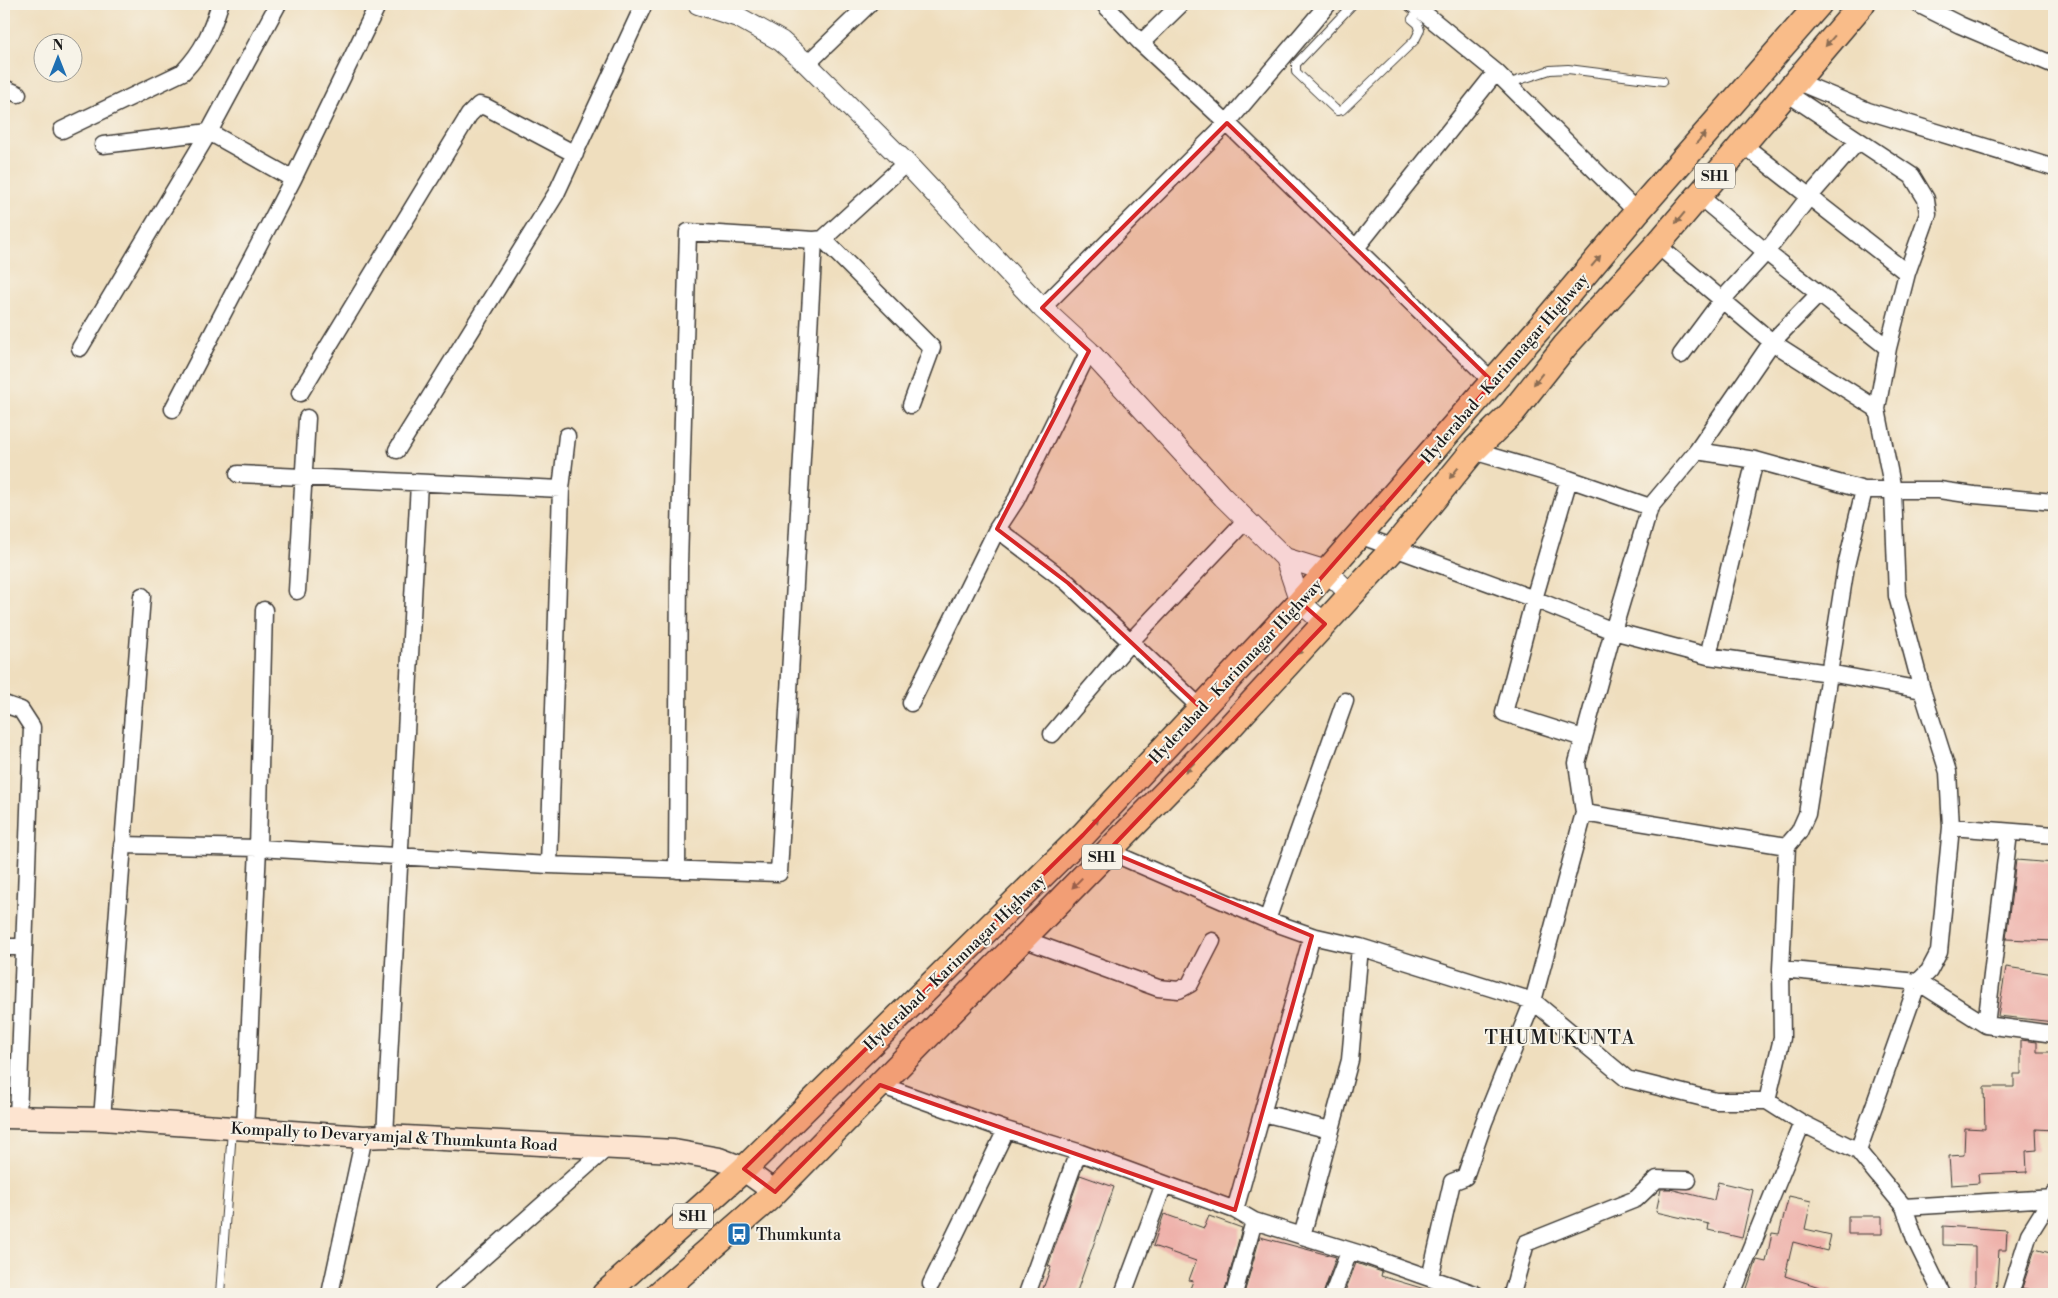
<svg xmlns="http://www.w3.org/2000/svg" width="2058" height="1298" font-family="'Libre Bodoni',serif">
  <rect width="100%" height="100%" fill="#f7f3e8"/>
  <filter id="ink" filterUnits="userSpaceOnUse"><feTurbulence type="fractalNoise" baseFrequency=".02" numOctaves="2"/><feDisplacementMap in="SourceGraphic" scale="10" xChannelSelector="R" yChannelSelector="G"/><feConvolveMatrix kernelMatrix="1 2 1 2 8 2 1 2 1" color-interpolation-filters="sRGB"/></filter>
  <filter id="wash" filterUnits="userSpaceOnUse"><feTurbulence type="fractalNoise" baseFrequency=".0096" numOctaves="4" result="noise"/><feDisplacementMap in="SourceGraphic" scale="20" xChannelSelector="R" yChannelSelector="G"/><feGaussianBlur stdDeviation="1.12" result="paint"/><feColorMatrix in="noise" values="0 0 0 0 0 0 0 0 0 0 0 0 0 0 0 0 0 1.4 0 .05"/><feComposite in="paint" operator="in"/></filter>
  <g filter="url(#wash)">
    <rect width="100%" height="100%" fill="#efdebe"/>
    <g id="blocks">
      <!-- building -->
      <path fill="#eeafa8" d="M2016,860L2054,863V941L2006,939Z
        M2006,967L2054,974V1022L1998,1016Z
        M2021,1040L2037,1042V1052H2054V1130L2036,1129L2037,1150L2026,1151L2027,1172L1978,1174L1979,1183L1951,1185L1949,1156L1964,1155L1965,1128L1985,1129L1984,1087H2014V1074H2021Z
        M1080,1175L1114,1187L1076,1294H1041L1051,1267L1048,1266Z
        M1718,1182L1753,1190L1742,1238L1708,1230L1709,1224L1656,1212L1661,1189H1670L1714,1200Z
        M1789,1196L1811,1201L1805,1229L1831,1235L1827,1251L1793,1242L1785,1276L1832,1291V1294H1745L1757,1260L1766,1262L1772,1233L1779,1234Z
        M1164,1214L1204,1228L1209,1216L1242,1228L1224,1294H1188L1193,1281L1189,1280L1196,1261L1153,1246Z
        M1848,1216H1882V1234H1848Z
        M1943,1226L2007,1230L2006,1250H1999L1996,1294H1975V1246L1943,1245Z
        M1260,1237L1336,1257L1323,1294H1244Z
        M2035,1249L2054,1254V1277L2050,1294L2022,1288Z
        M1356,1263L1382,1272L1381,1276L1428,1290V1294H1344Z"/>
    </g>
  </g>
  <g filter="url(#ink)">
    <use href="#blocks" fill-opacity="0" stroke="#3c3934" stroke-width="1"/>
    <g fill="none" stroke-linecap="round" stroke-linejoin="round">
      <!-- service casing -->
      <g stroke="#3c3934" stroke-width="10">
        <path id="service" d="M1353,4L1296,64V72L1337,111L1342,110L1415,40L1420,30L1418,24L1412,19L1420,9
          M1507,84L1550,70L1568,69L1663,81
          M220,1294L232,1130"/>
      </g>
      <!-- minor casing -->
      <g stroke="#3c3934" stroke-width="19">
        <path id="minor" d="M1104,4L1141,43L1227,123L1493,382
          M1413,4L1496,72L1637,212
          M1918,4L1960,25L2054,65
          M1141,43L1181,4
          M807,64L869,4
          M1796,81L1868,111L2054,168
          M4,88L18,94
          M1787,93L1912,176L1926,199L1928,214L1907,273L1888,348L1877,409L1893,490L1897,596L1922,690L1948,772L1951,827L1939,952L1929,971L1918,982L1858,1151
          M62,130L183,72C204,50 211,32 220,4
          M1742,144L1907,273
          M103,145L209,132L293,179
          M1699,196L1766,252L1888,348
          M823,239L906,163
          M1657,245L1772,342L1877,409
          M1356,248L1496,72
          M1042,308L1227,123L1328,4
          M80,348L209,132L278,4
          M1089,351L1016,500L997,529L1068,583L1201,708
          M1681,355L1722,300L1766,252L1809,197L1858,141
          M300,393L469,115L479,105L486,107L575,154
          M173,409L293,179L378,4
          M397,450L556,194L644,4
          M1473,451L1569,479L1650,507
          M1697,451L1755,460L1708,656
          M1755,460L1864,490
          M238,474L561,489
          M1569,479L1534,599L1504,713L1583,738
          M1359,535L1534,599L1613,631L1708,656L1829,673L1922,690
          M297,591L307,418
          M911,703L997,529
          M4,704L21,710L32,727L18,1118
          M1052,734L1130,642L1246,520
          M1584,813L1787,846
          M1951,827L2054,835
          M122,845L258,848L549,865L779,873L814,240L823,239L932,348L911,405
          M1108,851L1267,920L1312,936L1360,947L1533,1001L1627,1079L1716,1101H1767L1802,1123L1858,1151L1904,1207L1915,1239L1942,1294
          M549,865L561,489L567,436
          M677,870L679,566L688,232L814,240
          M1267,920L1345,701
          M1023,939L1158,988L1179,990L1190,984L1212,941
          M4,947H24
          M1781,969L1918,982L1986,1025L2054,1034
          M1986,1025L2009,833
          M880,1085L1006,1130L1078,1152L1235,1210L1254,1221L1364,1255L1475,1294
          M1767,1101L1782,1038L1781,969L1787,846L1799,832L1807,814L1846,566L1864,490H1939L1974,495L2054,502
          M1263,1113L1330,1130
          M102,1119L142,596
          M245,1130L258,848L264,610
          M385,1136L419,483
          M1904,1207L2054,1198
          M1235,1210L1312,936
          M1302,1236L1350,1060L1360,947
          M1430,1278L1452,1182L1465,1177L1484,1122L1533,1001L1584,813L1577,763L1613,631L1650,507L1697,451L1772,342L1819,294
          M931,1284L1006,1130
          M330,1294L364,1137
          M442,1294L608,1147
          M1027,1294L1078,1152
          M1123,1294L1164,1184
          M1234,1294L1254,1221
          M1333,1294L1349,1252
          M1512,1294L1526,1243L1636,1199L1657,1179L1688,1180
          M1732,1294L1802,1123
          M2010,1294L2029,1234L2054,1194"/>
      </g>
      <!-- tertiary casing -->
      <g stroke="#3c3934" stroke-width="22">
        <path id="tertiary" d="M698,4L738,17L781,41L807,64L906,163L1042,308L1089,351L1223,497L1285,558L1300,602L1325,624
          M1285,558L1327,571L1351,595"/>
      </g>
      <!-- secondary casing -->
      <g stroke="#3c3934" stroke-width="25">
        <path id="secondary" d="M4,1117L102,1119L364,1137L385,1136L674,1151L719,1159L740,1167L775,1192"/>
      </g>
      <!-- primary casing -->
      <g stroke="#3c3934" stroke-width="28">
        <path id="primary" d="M605,1294L744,1169L1083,835L1300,602L1359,535L1542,325L1637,212L1819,4
          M659,1294L770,1197L1227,730L1393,549L1473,451L1512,413L1565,346L1657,245L1862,4"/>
      </g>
      <!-- service -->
      <use href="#service" stroke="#fff" stroke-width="8"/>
      <!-- minor -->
      <use href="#minor" stroke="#fff" stroke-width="16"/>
      <!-- tertiary -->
      <use href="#tertiary" stroke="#fff" stroke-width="20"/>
      <!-- secondary -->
      <use href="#secondary" stroke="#fde4d0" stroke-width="22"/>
      <!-- primary -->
      <use href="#primary" stroke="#f9bc89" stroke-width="25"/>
    </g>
    <!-- one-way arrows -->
    <defs><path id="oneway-solid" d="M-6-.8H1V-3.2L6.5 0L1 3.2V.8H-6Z" transform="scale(1.25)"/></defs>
    <g fill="#8a6c52">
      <use href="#oneway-solid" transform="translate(1830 41) rotate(131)"/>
      <use href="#oneway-solid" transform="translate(1701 138) rotate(-49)"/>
      <use href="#oneway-solid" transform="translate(1680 218) rotate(130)"/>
      <use href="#oneway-solid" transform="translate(1596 261) rotate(-50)"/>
      <use href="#oneway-solid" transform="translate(1538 379) rotate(128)"/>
      <use href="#oneway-solid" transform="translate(1454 473) rotate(129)"/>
      <use href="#oneway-solid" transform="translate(1381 510) rotate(-49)"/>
      <use href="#oneway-solid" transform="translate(1302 649) rotate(133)"/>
      <use href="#oneway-solid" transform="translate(1190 767) rotate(135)"/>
      <use href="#oneway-solid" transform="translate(1094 823) rotate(-47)"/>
      <use href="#oneway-solid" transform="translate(1077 883) rotate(134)"/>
      <use href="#oneway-solid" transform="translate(779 1134) rotate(-45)"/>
    </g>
  </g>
  <!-- marked area -->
  <path fill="#d62828" fill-opacity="0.2" stroke="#d62828" stroke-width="4" stroke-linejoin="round" d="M1227,123L1493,382L1300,602L1325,624L1108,851L1312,936L1235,1210L880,1085L775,1192L744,1169L1083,835L1201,708L1068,583L997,529L1089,351L1042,308Z"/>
  <!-- icons -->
  <defs>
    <g id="bus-square" transform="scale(1.25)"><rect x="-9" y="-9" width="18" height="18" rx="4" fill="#1f6fb2" stroke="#f7f3e8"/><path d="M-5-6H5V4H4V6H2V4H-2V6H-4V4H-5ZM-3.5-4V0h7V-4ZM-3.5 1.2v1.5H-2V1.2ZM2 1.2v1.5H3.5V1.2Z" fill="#fff"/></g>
  </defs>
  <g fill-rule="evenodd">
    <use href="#bus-square" x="739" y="1234"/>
  </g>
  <g text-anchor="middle" stroke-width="4" stroke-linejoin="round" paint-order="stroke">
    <!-- shield labels -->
    <g fill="#f7f3e8" stroke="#5e5c59" stroke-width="1">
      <rect x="1695" y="163.5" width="40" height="25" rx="4"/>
      <rect x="1082" y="844.5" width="40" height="25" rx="4"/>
      <rect x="673" y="1203.5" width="40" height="25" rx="4"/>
    </g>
    <g font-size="15" font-weight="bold" fill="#1c1c1c">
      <text x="1715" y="181">SH1</text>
      <text x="1102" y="862">SH1</text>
      <text x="693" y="1221">SH1</text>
    </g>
    <!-- street labels -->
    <g font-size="16" fill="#1c1c1c" stroke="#f7f3e8">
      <text transform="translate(1504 368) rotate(-49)" y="6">Hyderabad - Karimnagar Highway</text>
      <text transform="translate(1235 671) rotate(-47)" y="6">Hyderabad - Karimnagar Highway</text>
      <text transform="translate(954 962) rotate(-44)" y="6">Hyderabad - Karimnagar Highway</text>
      <text transform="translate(394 1136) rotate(3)" y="6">Kompally to Devaryamjal &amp; Thumkunta Road</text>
    </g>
    <!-- poi labels -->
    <g font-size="16" fill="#1c1c1c" stroke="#f7f3e8" text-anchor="start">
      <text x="756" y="1240">Thumkunta</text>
    </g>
    <!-- quarter labels -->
    <g font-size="19" letter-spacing="1" fill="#1c1c1c" stroke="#f7f3e8">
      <text x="1560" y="1044">THUMUKUNTA</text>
    </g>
  </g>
  <!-- margin -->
  <rect width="2058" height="1298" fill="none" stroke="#f7f3e8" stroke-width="20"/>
  <!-- north arrow -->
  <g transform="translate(58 58)"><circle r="24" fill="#f7f3e8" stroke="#9f9d96"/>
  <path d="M0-4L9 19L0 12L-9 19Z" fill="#1f6fb2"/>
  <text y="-8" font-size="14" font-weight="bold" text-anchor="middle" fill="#1c1c1c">N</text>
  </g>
</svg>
